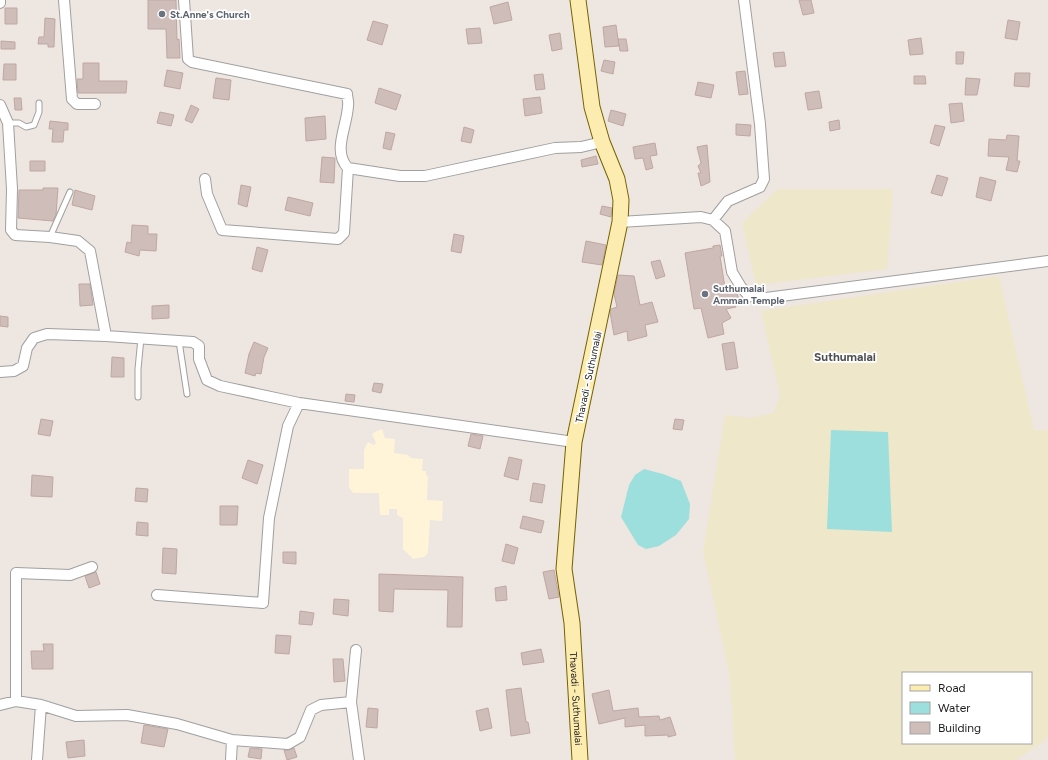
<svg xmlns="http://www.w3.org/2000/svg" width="1048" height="760" font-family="Figtree,sans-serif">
  <rect width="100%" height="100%" fill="#eee6e0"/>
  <!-- education -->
  <path fill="#fff4d8" d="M382,429L385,438L395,439L394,453L408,455L411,458L423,459L422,471H426V475L428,476L427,500L443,501L442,521L430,520L428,553L424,557L413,559L403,549V518L397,515V509H389V515H380L379,493H353L349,487V469H364V450L368,442L374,445L376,443L372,434L377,431Z"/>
  <!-- farmland -->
  <path fill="#efe7ca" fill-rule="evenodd" d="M778,189H893L887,269L756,285L742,223Z
    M999,276L1034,430H1048V734L1046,740L1016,760H735L730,679L703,551L725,415L751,418L773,413L780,396L761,311ZM903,673H1031V743H903Z"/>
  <!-- water -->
  <path fill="#9ddfdc" d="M831,430L888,432L892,532L827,529Z
    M644,469L663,474L681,481L690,504L689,519L676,535L659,546L646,549L638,545L621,517L629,485L635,475Z"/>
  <!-- building -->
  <path fill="#cebdb9" stroke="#c0a7a2" d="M148,0H176L177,40L179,39L180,58H167L166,29H148Z
    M799,0H811L814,13L803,15Z
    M508,2L512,20L494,24L490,7Z
    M5,8H17V24H5Z
    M45,18L55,19L54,47H48V44H38L39,37H44Z
    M1008,20L1020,22L1017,40L1005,38Z
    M373,21L388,25L382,45L367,40Z
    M616,25L619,46L605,47L603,27Z
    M480,28L482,43L468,44L466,29Z
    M560,33L562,49L552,51L549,35Z
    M921,38L923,54L910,55L908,40Z
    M618,39H626L628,51H620Z
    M1,41L15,42V49H1Z
    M784,52L786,66L775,67L773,53Z
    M956,52H964L963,64H956Z
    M604,60L615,62L613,74L601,71Z
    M83,63H99V81H127L126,93H78L77,79H83Z
    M4,64H16V80H3Z
    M167,70L183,73L180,89L164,86Z
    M745,71L748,94L739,95L736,72Z
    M1015,73H1030L1029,87L1014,86Z
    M543,74L545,89L536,90L534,75Z
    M914,76H925L926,84H914Z
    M216,78L231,80L229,100L213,98Z
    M966,78L980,79L977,95H965Z
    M698,82L714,85L711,98L695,95Z
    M379,88L401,95L396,110L375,103Z
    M819,91L822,108L808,110L805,93Z
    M540,97L542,113L525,116L523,99Z
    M14,98H21L22,110H15Z
    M962,103L964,121L951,123L949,104Z
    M191,105L199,109L192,123L185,120Z
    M611,110L626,114L623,126L608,121Z
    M160,112L174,115L171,126L157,123Z
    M325,116L326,139L306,141L305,118Z
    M839,120L840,129L830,131L829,122Z
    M50,121L68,123V130H64L63,142H52L53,129H49Z
    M736,124L751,125L750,136L736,135Z
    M935,125L945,127L939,146L930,143Z
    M464,127L474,130L471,143L461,141Z
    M386,132L395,134L391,150L383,148Z
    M1007,135L1019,136L1017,161H1020L1017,172L1006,170L1009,157L988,156L989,139L1006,140Z
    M655,143L657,155L650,156L653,168L646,170L643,158L635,159L633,147Z
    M707,145L710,182L701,186L698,173H701L698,166L701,163L697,147Z
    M596,156L598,164L582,167L581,160Z
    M322,157L335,158L334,183L320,182Z
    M30,161H45V171H30Z
    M937,175L948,178L942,196L931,193Z
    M980,177L996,181L991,201L976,197Z
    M241,185L251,187L247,207L238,204Z
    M43,188H58L56,215L53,221L18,218L19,190H43Z
    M75,190L95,196L92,210L72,205Z
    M288,197L313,203L310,216L285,210Z
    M602,206L612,208L611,217L600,214Z
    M132,225L148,226V234H157L156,251L140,250L139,256L125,252L127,242L131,243Z
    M454,234L464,236L461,253L451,251Z
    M586,241L606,245L602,265L582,262Z
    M720,245L722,256H720L726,294L736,291L739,299L735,301L736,307L726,309L731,318L722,323L724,334L708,338L701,308L694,309L685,253L713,248V246Z
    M257,247L268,250L262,272L252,269Z
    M660,260L665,276L656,279L651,262Z
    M618,275L634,276L640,305L652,302L658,322L645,325L647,336L628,341L627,331L614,335L610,312L611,309L617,307L614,294Z
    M79,284H90L93,305L80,306Z
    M169,305V318L152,319V306Z
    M0,316L8,317V327L0,326Z
    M254,342L268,348L264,357L261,374L256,373L255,376L245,373L249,354Z
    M734,342L738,368L726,370L722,344Z
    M112,357L124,358V377H111Z
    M374,383L383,384L381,393L372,391Z
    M346,394L355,395L354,402L345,401Z
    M41,419L53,421L50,436L38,434Z
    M675,419L684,420L682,430L673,429Z
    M471,434L483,436L480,449L468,446Z
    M509,457L522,460L518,480L504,476Z
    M248,460L263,465L257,484L242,478Z
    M32,475L53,477L52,497L31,496Z
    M533,483L545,485L542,503L530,501Z
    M136,488L148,489L147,502L135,501Z
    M220,506H238L237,525H220Z
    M523,516L544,521L541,533L520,528Z
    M137,522L148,523V536L136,535Z
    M506,544L518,548L514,564L502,561Z
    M163,548L177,549L176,574L162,573Z
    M283,552H296V564L283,563Z
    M554,570L559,597L549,599L543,572Z
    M96,572L100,584L89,588L85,576Z
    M379,574L463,577L462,627H447L448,590L394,589L393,612L379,611Z
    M506,586L507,600L496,601L495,588Z
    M334,599L349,600L348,616L333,614Z
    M300,611L314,613L312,625L299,624Z
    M276,635L291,636L289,654L275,653Z
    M43,644H53V669H32L31,651H44Z
    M541,649L544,662L523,665L521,653Z
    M333,659H343L345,681L334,682Z
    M521,688L526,722H528L530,733L511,736L506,690Z
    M609,690L613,711L638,708L639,717L659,716L660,720L670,717L676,735L668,737V735L645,736V725L625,727V718L599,724L592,694Z
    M368,708L378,709L377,728L366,727Z
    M488,708L492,728L480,731L476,711Z
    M144,725L168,729L164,747L141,743Z
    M84,740L85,756L68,758L66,742Z
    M250,748L262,749L261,759L248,757Z
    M294,748L297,757L287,760L284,750H288Z"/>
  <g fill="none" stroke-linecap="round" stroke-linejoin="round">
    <!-- lane casing -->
    <g stroke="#a0a0a0" stroke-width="7">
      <path id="lane" d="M8,123H19L26,127L34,125L39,112V103
        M50,237L70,192
        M179,341L187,394
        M138,397V369L141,338"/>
    </g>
    <!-- street casing -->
    <g stroke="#a0a0a0" stroke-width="12">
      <path id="street" d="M64,0L72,99L77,104H95
        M184,0L188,59L192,62L347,94C347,98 349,102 348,106C347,127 332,151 348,168L400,176H425L555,148L581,147L602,142
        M0,3V0
        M0,105L8,123L12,189L11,230L15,235L50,237L78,241L90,251L106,336
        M205,179L207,194L222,230L338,239L344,233L348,168
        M713,220L728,201L760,187L764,179L760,124L744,0
        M620,222L701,217L713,220L725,231L732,272L741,287L749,296L766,298L1048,261
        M0,372L14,371L23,366L27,348L34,338L47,334L106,336L193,342L199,346V359L207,380L220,386L299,403L574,442
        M157,595L263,603L269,518L288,426L299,403
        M356,650L351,702L359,760
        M16,701V573L70,575L92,567
        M0,705L16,701L41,705L76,716L127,715L177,724L232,740L288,744L300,737L311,710L321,705L351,702
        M37,760L41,705
        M231,760L232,740"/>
    </g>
    <!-- secondary casing -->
    <g stroke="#756200" stroke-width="17">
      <g id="secondary">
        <path id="s1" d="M578,0L592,107L602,142L617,179L621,200L620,222L574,442L564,569L572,623L580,760"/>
      </g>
    </g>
    <!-- lane -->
    <use href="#lane" stroke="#fff" stroke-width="5"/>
    <!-- street -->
    <use href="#street" stroke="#fff" stroke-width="10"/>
    <!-- secondary -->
    <use href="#secondary" stroke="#fdecaf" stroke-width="15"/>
  </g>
  <!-- markers -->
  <g fill="#6b7280" stroke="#fff" stroke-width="1.5">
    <circle cx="162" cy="14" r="4"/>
    <circle cx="705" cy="294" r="4"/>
  </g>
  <g text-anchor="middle" stroke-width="3.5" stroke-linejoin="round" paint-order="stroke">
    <!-- worship labels -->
    <g font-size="10" font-weight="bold" fill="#5b616d" stroke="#fff" text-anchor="start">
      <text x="170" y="18">St.Anne's Church</text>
      <text x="713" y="292">Suthumalai<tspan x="713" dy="12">Amman Temple</tspan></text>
    </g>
    <!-- street labels -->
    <g font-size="10" fill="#1c1c1c" stroke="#fff">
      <text transform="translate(588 377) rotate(-78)" y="4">Thavadi - Suthumalai</text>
      <text dy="4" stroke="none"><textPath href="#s1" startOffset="710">Thavadi - Suthumalai</textPath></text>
    </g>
    <!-- quarter labels -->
    <g font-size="12" font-weight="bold" fill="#4f4f4f" stroke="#fff">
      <text x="845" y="361">Suthumalai</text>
    </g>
  </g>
  <!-- legend -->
  <rect x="902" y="672" width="130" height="72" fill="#ffffff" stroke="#a4a4a4"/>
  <rect x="910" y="685" width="20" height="6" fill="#fdecaf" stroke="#a4a4a4"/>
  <text x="938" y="692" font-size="12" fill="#1c1c1c">Road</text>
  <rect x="910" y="702" width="20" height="12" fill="#9ddfdc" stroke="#a4a4a4"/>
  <text x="938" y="712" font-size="12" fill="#1c1c1c">Water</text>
  <rect x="910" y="722" width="20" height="12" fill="#cebdb9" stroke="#a4a4a4"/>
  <text x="938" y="732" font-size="12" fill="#1c1c1c">Building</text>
</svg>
